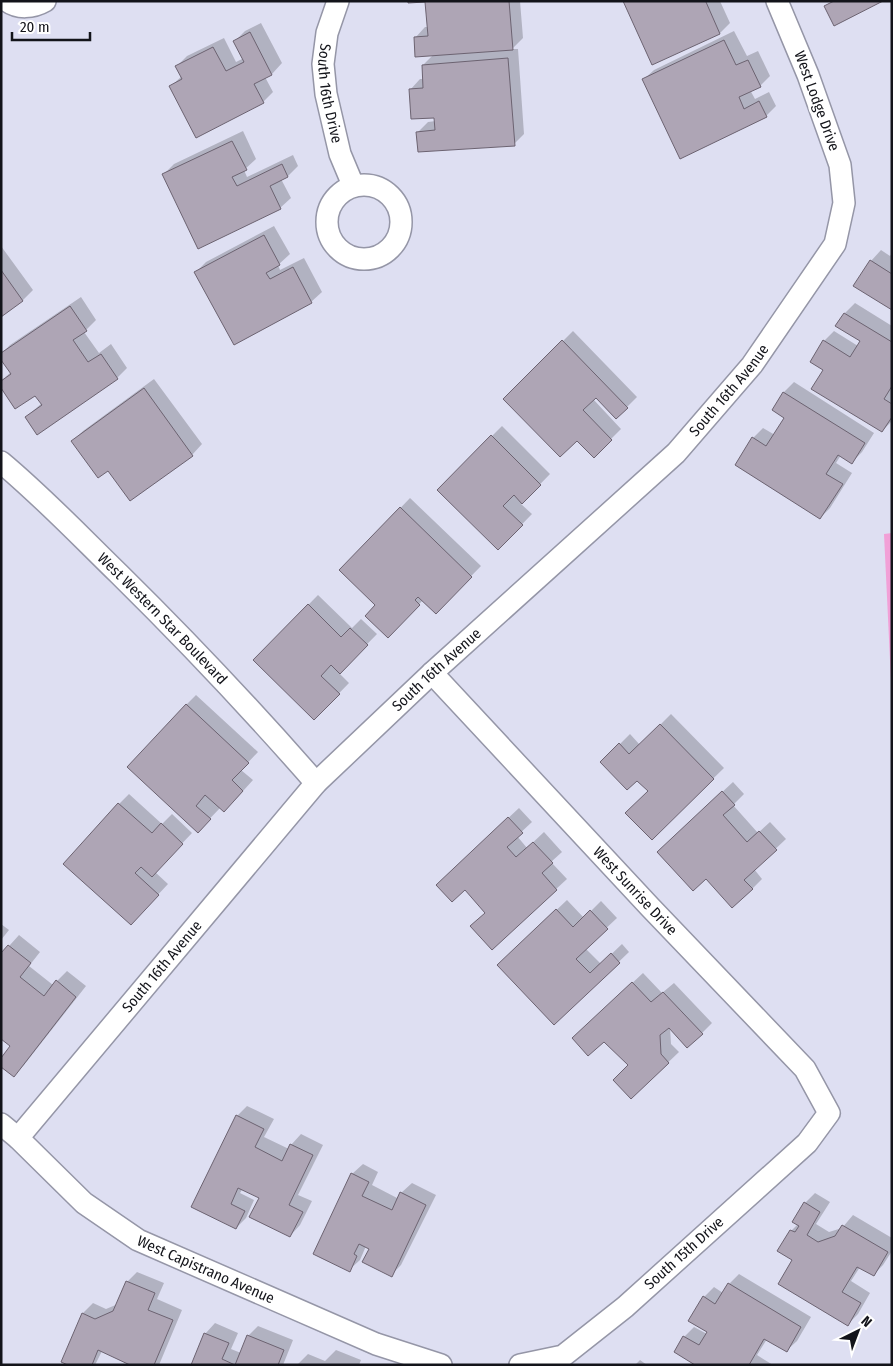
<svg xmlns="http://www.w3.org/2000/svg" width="893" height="1366" font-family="'Fira Sans Condensed',sans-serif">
  <rect width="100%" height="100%" fill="#dedff2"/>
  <!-- green -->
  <path fill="#f2a0d7" d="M892,533V702L884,534Z"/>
  <!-- shadow -->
  <path fill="#0003" d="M427,1H520L523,38L512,49H518L524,134L514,144L418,132L428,122L436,121L435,116L410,90L420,79H424L423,65L434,54L415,38L425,27H428Z
    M624,1H720L730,23L720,33L653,63Z
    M261,23L282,63L272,74L265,77L273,92L263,102L170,87L182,76L177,66L187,56L224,38L236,62L244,58L235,41L245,31Z
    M734,31L747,56L758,51L770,76L760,86L750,90L755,99L769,92L776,106L766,116L643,80L654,70Z
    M243,131L256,159L244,170L247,177L293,155L298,166L288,176L281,179L291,198L280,208L164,174L174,164Z
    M274,226L290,254L278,265L280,270L304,258L322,292L311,302L234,343L196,272L206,262Z
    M1,246L33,290L23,300L1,315Z
    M881,250L890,256L892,253V308L871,261Z
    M81,297L96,320L84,332L99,353L111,344L127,368L117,378L26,417L42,403L35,394L1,381L11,372L1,354L10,345Z
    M855,303L892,326V421L882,431L825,370L824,341L834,331L858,346L861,341L845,313Z
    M573,331L637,397L616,418L596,396L593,399L621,429L594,456L577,439L505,399Z
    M154,379L202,444L192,455L131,499L108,469L73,441L83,431Z
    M794,382L874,433L862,452L852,462L841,455L836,463L852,473L830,508L820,518L753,438L763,428L775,435L786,417L774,410L784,392Z
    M502,426L550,474L521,504L532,514L498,549L438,490Z
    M410,498L481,566L436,612L423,600L388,637L377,605L341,570Z
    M318,595L352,628L361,619L377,634L339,673L349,683L314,719L254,660Z
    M196,695L258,752L241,770L253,780L234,801L220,808L198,831L186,705Z
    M671,714L724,768L652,838L649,791L637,779L602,762L630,734L640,745Z
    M733,782L744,794L733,805L758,833L770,822L786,839L754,869L762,879L752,889L706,877L668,842Z
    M129,794L162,824L172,814L192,833L155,872L168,884L141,913L119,804Z
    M519,808L532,822L517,836L527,848L544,832L562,852L551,862L567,879L492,948L486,913L465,889L447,875Z
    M567,900L584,918L601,901L617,918L585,948L601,964L622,944L629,952L554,1024L509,955Z
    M1,924L9,930L1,940Z
    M19,935L40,952L29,966L53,985L67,971L86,986L24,1065L14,1075L12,1046L2,1038L1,1040V955Z
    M643,973L662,993L674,983L712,1023L702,1033L670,1027L671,1044L679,1052L631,1098L630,1065L604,1040L584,1028Z
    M247,1106L274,1119L264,1137L289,1149L291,1145L301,1134L323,1145L298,1195L312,1201L300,1225L290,1236L261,1197L243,1188L240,1193L254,1200L246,1218L236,1228L193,1207L237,1116Z
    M363,1164L378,1172L372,1185L399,1199L401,1193L412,1183L436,1195L401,1265L391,1275L371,1248L366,1246L360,1260L349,1270L352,1174Z
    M815,1193L830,1202L816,1224L829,1232L842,1228L853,1215L892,1238V1251L883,1265L873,1275L860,1267L851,1281L870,1293L858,1314L848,1324L794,1260L791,1231L798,1224L805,1203Z
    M137,1272L164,1283L157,1299L182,1310L159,1365H131L102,1351L95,1365H71L63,1361L83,1313L93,1303L106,1309L118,1304L127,1282Z
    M739,1274L811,1317L797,1341L786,1351L767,1339L757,1355L773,1365H697L684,1337L694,1327L707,1334L708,1332L704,1297L714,1287L723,1293L729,1284Z
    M215,1323L238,1333L231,1349L241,1353L248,1336L258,1326L293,1340L283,1365H192L205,1334Z
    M336,1350L361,1360L359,1365H297L308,1354L325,1361Z
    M640,1360L647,1365H635Z"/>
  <!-- building -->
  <path fill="#aea5b5" stroke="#6c6371" d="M408,1H509L513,50L415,57L414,37L428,36L425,2L408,3Z
    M623,1H707L706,2L720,34L652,65Z
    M834,1H883L834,26L824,6Z
    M250,32L272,75L254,84L264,103L196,138L169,86L182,79L175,66L213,47L226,71L244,62L233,41Z
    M724,40L736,65L748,60L761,87L739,97L744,109L759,101L767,117L680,159L642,79Z
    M508,58L515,146L418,152L416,132L435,130L434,118L411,119L409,89L423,88L422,65Z
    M232,141L247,170L232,177L237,186L282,164L288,177L270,186L281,209L198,249L162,174Z
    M264,235L280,265L266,273L270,279L293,267L312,303L234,345L194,272Z
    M870,260L892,274V310L853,286Z
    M1,270L23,301L1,317Z
    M70,306L87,331L73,340L88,362L101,354L118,379L37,435L25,417L42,405L35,396L15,409L1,388V381L11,374L1,360V353Z
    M844,313L892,342V386L884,399L892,404V417L882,432L811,389L823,370L810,362L823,340L850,357L860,341L835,326Z
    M562,340L628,408L616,419L596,398L583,410L612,440L594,458L577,441L560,457L503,399Z
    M144,388L193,456L130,501L108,471L98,478L71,441Z
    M783,392L865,443L852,464L838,455L826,474L843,484L820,519L735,465L752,437L766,446L784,418L772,410Z
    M491,435L541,485L522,504L514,495L503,506L523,525L498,550L437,490Z
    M400,507L472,577L436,614L418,597L415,600L420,605L388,638L365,616L375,605L339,570Z
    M308,604L341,637L350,628L368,645L340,674L331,665L321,676L340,694L314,720L253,660Z
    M186,704L249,763L232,780L243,791L224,812L205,795L196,806L211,819L198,833L127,767Z
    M660,724L714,779L652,840L625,813L648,791L637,781L627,790L600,762L619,743L629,754Z
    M722,791L735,805L723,815L747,842L759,831L777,850L744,880L753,889L732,908L706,879L693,891L657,852Z
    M118,803L152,833L161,823L183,844L152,877L141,867L135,873L159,895L131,925L63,864Z
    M508,817L523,833L507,847L516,857L533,842L553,863L542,873L557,890L492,950L470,926L485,913L465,890L452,902L436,885Z
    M556,909L573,927L590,910L608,929L576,959L590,973L611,953L620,963L554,1025L497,965Z
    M8,945L31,963L20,977L44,996L56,980L76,997L14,1077L1,1067V1058L10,1046L1,1039V953Z
    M632,982L651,1002L663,992L703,1034L687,1048L669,1028L660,1035L661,1054L669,1063L631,1099L613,1080L628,1065L604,1042L588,1056L572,1038Z
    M236,1115L264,1129L255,1147L282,1161L290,1144L313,1155L289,1205L303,1212L290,1237L249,1217L259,1198L238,1188L231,1204L245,1211L236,1229L191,1207Z
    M351,1173L369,1182L362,1196L392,1210L400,1192L426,1205L392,1277L362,1262L369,1249L359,1244L354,1254L357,1256L350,1272L313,1254Z
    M804,1202L820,1212L807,1235L818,1242L835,1236L842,1225L888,1252L874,1276L857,1267L842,1292L861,1303L848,1326L778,1284L792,1260L777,1251L790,1230L795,1232L799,1226L792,1222Z
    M126,1281L155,1293L148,1310L173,1320L154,1365H130L98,1350L92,1365H68L61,1362L82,1313L95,1319L113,1311Z
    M728,1283L801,1327L787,1352L764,1339L749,1365H695L674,1352L683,1336L699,1345L707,1332L688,1321L703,1296L715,1304Z
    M204,1333L229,1343L222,1359L235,1365H191Z
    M247,1335L284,1350L278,1365H235Z"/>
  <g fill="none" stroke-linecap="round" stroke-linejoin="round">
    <!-- minor casing -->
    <g stroke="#9596a7" stroke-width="24">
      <g id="minor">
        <path d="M7,1C18,9 33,8 45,1"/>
        <path id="s1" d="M338,1L327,33L323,64L326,94L340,154L353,185"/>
        <circle cx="364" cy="222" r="37"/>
        <path id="s2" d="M1,462C43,497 80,536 119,574C187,641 253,711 316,783"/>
        <path id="s3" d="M432,673L650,907L805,1069L829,1113L807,1143L625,1307L563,1356L520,1365"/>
        <path id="s4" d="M1,1124L18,1138L84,1203L138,1240L376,1344L441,1365"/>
        <path id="s5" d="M18,1138L316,783L432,673L676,453L752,365L835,244L844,203L840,165L808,75L777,1"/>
      </g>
    </g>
    <!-- minor -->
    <use href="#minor" stroke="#fff" stroke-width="21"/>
  </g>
  <g text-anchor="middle" stroke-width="5" stroke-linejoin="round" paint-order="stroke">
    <!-- street labels -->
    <g font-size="15" fill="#13141a" stroke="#fff">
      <text dy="5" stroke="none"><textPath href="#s1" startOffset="95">South 16th Drive</textPath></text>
      <text transform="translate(817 101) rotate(70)" y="5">West Lodge Drive</text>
      <text dy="5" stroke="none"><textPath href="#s5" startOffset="1034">South 16th Avenue</textPath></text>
      <text dy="5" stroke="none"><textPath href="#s2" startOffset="225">West Western Star Boulevard</textPath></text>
      <text dy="5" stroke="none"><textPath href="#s5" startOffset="629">South 16th Avenue</textPath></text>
      <text dy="5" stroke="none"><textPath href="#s3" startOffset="298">West Sunrise Drive</textPath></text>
      <text dy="5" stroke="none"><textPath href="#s5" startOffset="224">South 16th Avenue</textPath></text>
      <text transform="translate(684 1253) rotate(-42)" y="5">South 15th Drive</text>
      <text dy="5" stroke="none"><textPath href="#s4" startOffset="254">West Capistrano Avenue</textPath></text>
    </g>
  </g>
  <!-- border -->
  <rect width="893" height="1366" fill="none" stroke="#13141a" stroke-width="5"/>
  <!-- north arrow -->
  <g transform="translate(858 1331) rotate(42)" stroke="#ffffff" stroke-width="4" paint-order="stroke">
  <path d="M0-4L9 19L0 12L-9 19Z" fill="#13141a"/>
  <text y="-8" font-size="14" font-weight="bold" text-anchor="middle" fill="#13141a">N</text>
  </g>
  <!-- scale -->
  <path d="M12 32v8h78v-8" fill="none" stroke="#13141a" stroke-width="2.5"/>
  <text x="20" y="32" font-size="15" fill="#13141a" stroke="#ffffff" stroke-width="4" paint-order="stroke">20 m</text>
</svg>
